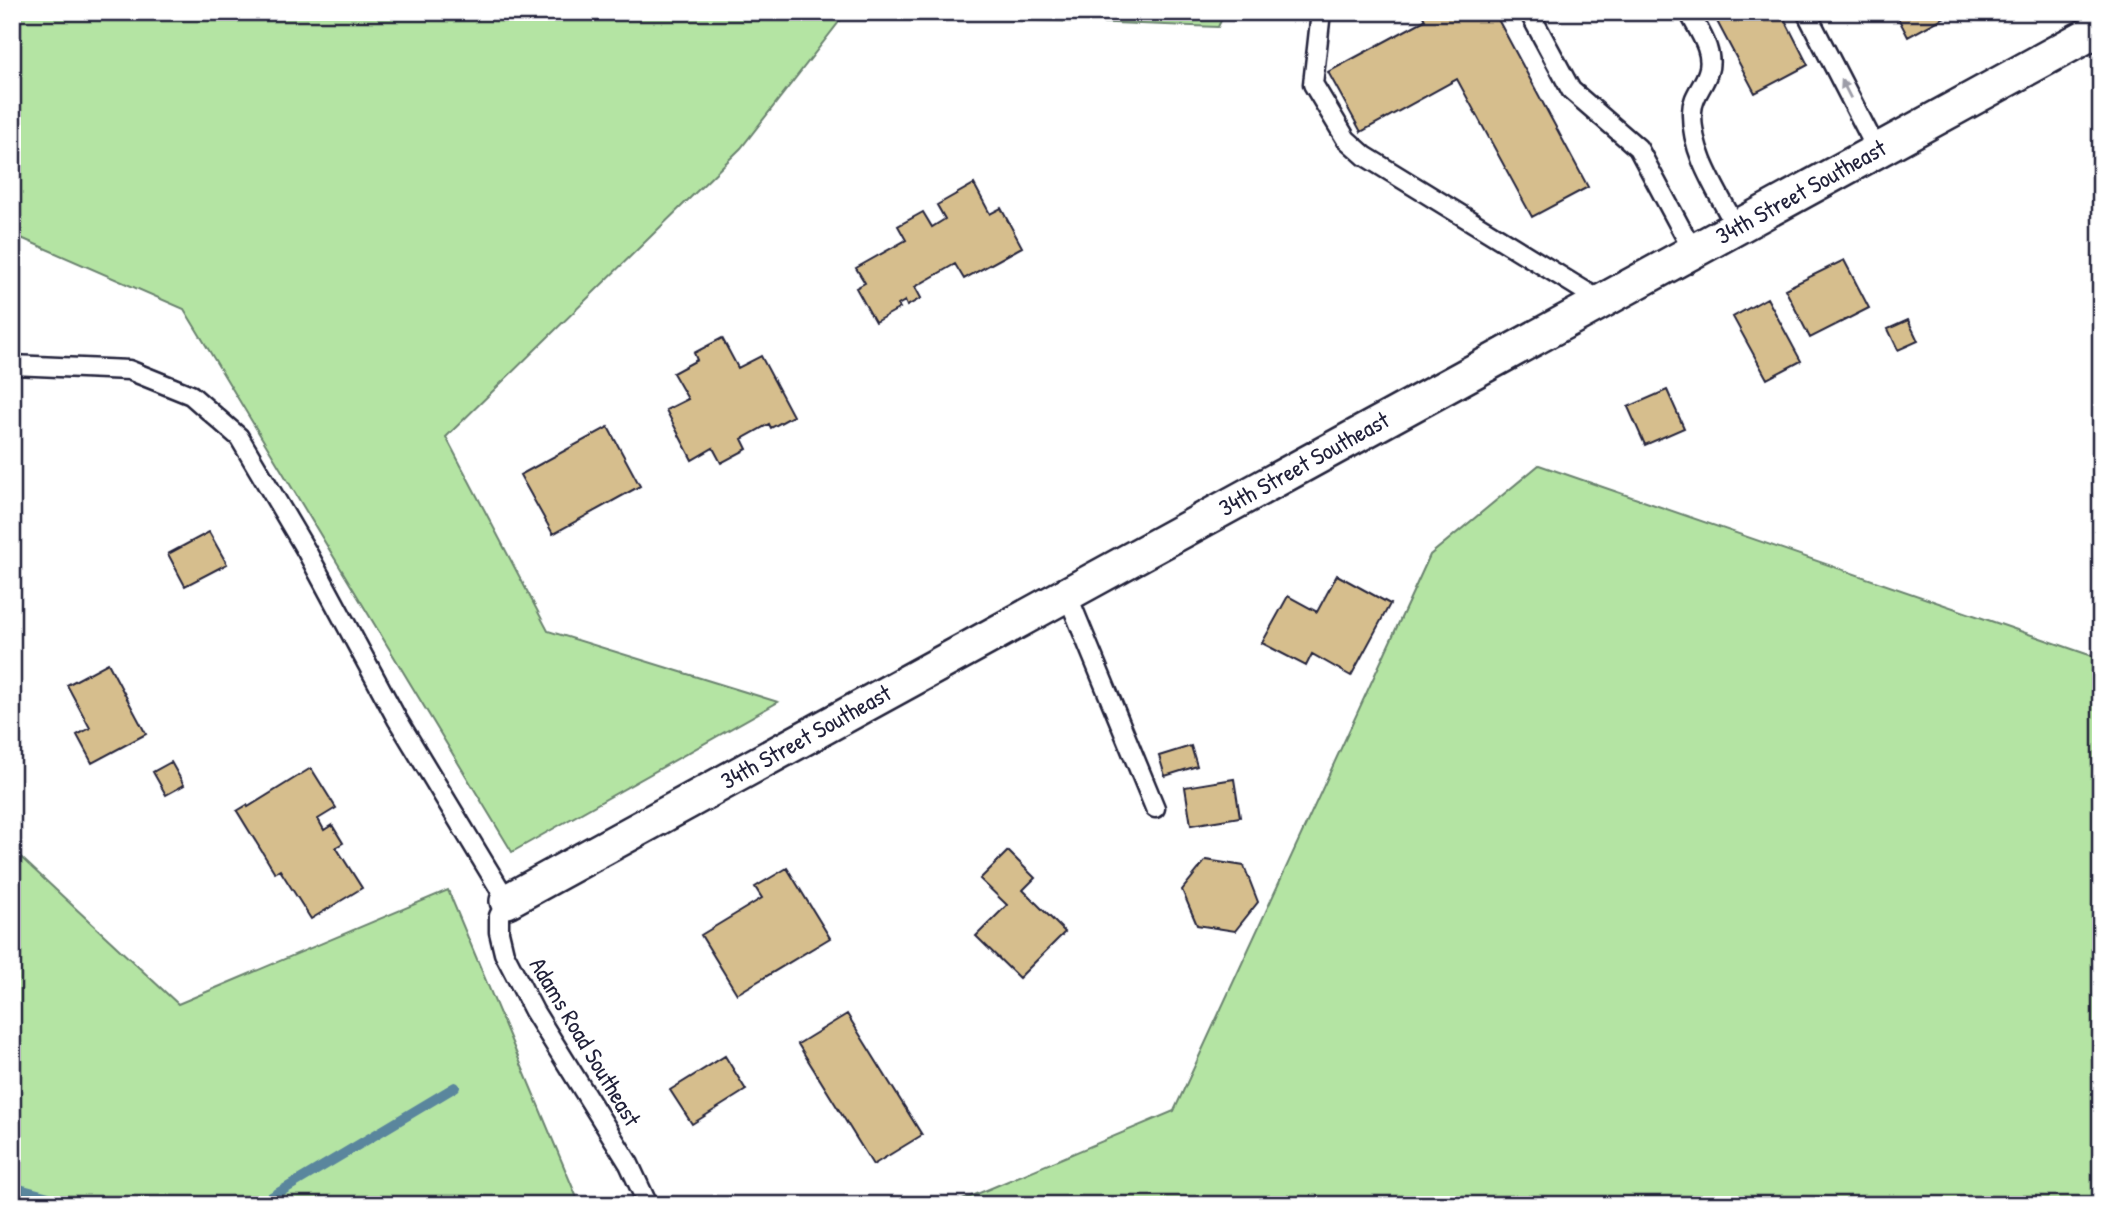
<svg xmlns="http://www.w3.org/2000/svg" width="2113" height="1217" font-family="'Patrick Hand',sans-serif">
  <rect width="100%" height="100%" fill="#fff"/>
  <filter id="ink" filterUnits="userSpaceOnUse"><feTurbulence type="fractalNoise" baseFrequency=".0143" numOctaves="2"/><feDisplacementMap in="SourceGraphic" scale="14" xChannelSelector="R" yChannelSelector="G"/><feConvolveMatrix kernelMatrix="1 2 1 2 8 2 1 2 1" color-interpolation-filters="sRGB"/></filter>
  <g filter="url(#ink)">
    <!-- green -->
    <path fill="#b4e4a3" stroke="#6b836f" stroke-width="2" d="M12,12H1225L1218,27L846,13L741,148L446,437L548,631L778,702L512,852L184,309L12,234Z
      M1539,465L2101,659V1205H951L1174,1111L1430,555Z
      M12,849L178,1004L448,890L580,1205H12Z"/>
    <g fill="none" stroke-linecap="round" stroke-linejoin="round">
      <!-- stream -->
      <path stroke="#5a869d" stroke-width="10" d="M12,1187L67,1202L96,1205
        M258,1205L455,1087"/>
    </g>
    <!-- building -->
    <path fill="#d6be8d" stroke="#22223b" stroke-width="2" d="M1421,12H1494L1588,187L1532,217L1457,79L1361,132L1328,72L1425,20Z
      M1712,12H1781L1808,65L1755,93Z
      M1895,12H1954L1908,37Z
      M974,184L990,214L1001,208L1022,247L964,279L955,264L915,287L921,298L907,306L905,301L898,305L900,308L875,322L856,288L865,283L856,268L906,240L898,226L923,212L932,227L945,219L937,205Z
      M1844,260L1869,308L1810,338L1785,289Z
      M1767,298L1801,361L1767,379L1733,317Z
      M1908,320L1918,341L1898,350L1888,329Z
      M722,338L738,368L761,356L793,416L771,428L769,424L742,439L747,449L721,463L713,448L692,460L666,410L688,399L673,373L697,360L694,353Z
      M1667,390L1684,428L1645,445L1628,407Z
      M608,427L640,486L553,534L520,475Z
      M209,532L227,564L185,586L168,554Z
      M1337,575L1390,604L1351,676L1312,654L1306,666L1262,643L1288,596L1317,612Z
      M108,663L146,734L92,763L77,735L90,728L67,685Z
      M1191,746L1197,766L1165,776L1159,756Z
      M171,762L184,785L166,795L153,772Z
      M311,768L336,808L318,819L324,830L332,825L343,843L336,847L362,888L311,919L280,870L275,873L237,811L247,805L248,807Z
      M1234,779L1240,817L1191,825L1185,787Z
      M1008,851L1035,878L1023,890L1065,932L1019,978L976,936L1007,905L980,879Z
      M1206,860L1244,866L1258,902L1235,931L1197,925L1182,890Z
      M787,868L830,938L737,994L701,935L762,898L755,887Z
      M847,1014L922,1135L873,1165L798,1044Z
      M725,1056L746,1090L692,1124L670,1090Z"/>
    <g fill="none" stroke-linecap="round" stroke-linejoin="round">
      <!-- service casing -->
      <g stroke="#22223b" stroke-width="23">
        <path id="service" d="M1321,12L1313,84L1346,139L1365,156L1601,301
          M1529,12L1571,90L1638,148L1693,251
          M1689,12C1698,30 1715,52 1708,72C1704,86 1692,96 1692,112C1691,154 1718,192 1736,227
          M1806,12L1877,150
          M12,365L129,370L191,395L239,437L307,552L397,719L507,901L499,916V932L504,953L534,1011L629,1164L648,1205
          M1067,594L1155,808"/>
      </g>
      <!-- minor casing -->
      <g stroke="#22223b" stroke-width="38">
        <path id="minor" d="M507,901L2101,28"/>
      </g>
      <!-- service -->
      <use href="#service" stroke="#fff" stroke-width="18"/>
      <!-- minor -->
      <use href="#minor" stroke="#fff" stroke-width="33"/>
    </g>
    <!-- one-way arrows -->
    <defs><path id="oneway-solid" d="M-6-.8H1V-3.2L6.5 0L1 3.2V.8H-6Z" transform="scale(1.75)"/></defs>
    <use fill="#9c9ca7" href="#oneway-solid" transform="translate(1846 89) rotate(-117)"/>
  </g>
  <g text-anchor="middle" stroke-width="7" stroke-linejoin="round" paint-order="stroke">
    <!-- street labels -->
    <g font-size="24" fill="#22223b" stroke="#fff">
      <text transform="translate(1801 192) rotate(-29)" y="8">34th Street Southeast</text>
      <text transform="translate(1304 464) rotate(-29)" y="8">34th Street Southeast</text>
      <text transform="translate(806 737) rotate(-29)" y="8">34th Street Southeast</text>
      <text transform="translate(585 1042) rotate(59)" y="8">Adams Road Southeast</text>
    </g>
  </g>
  <!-- margin -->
  <rect width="2113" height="1217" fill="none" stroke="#fff" stroke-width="42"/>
  <rect x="21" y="21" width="2071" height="1175" fill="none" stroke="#22223b" stroke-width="2.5" filter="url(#ink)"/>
</svg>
